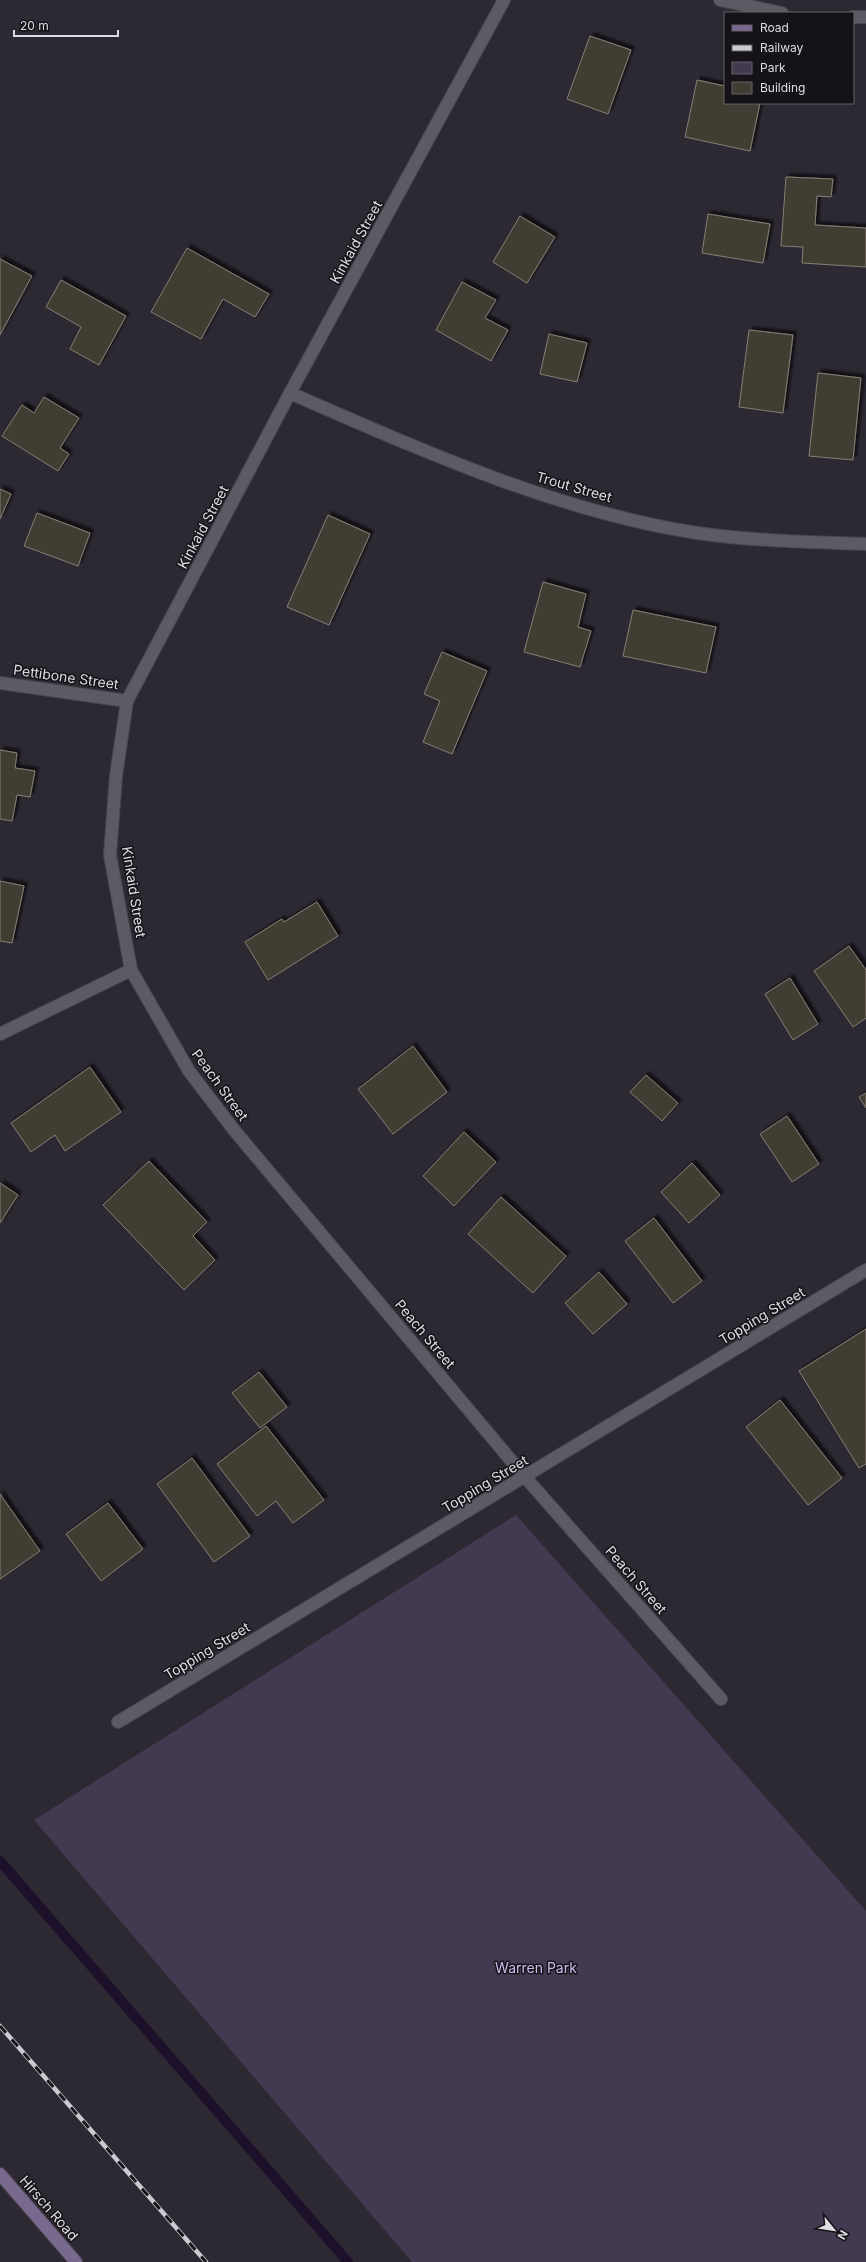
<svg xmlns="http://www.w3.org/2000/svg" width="866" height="2262" font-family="Inter,sans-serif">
  <defs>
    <filter id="shadow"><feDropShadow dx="3.5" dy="-3.5" stdDeviation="1" flood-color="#0009"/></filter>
  </defs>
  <rect width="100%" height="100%" fill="#2d2933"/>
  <!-- green -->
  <path fill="#433951" d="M516,1515L866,1911V2262H412L34,1820Z"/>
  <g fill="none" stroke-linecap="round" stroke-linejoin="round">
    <!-- stream -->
    <path stroke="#1c102a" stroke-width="10" d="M0,1861L348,2262"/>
  </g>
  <!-- building -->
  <path fill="#423d33" stroke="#857f74" filter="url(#shadow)" d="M590,36L631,50L608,114L567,99Z
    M697,80L725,86V103H760L750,151L685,137Z
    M786,177L833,179L831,197L817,196L815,225L866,228V267L802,263L803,247L781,246Z
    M708,214L770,224L763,263L702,253Z
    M520,216L555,237L527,283L493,262Z
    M187,248L269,294L255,317L223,299L201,339L151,312Z
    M0,259L32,276L0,335Z
    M61,280L126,316L99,365L70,349L81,327L46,307Z
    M462,282L496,300L485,318L508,330L491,361L436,330Z
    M749,330L793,335L783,413L739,407Z
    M549,334L587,343L577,382L540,374Z
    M818,373L861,378L853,460L809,456Z
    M44,397L79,418L60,448L69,454L58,471L2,436L22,405L34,413Z
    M0,489L11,494L0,519Z
    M37,513L90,533L78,566L24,546Z
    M328,515L370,534L329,625L287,607Z
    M543,582L586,594L578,627L591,631L580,667L524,652Z
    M633,610L716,627L706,673L623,656Z
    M442,652L487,671L452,754L423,742L440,701L424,694Z
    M0,750L17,753L15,768L35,771L30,797L17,795L12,821L0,819Z
    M0,881L24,886L12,943L0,941Z
    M317,902L338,936L268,980L245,942L282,919L284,922Z
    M849,946L866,970V1018L853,1027L814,971Z
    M790,978L818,1024L793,1040L765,994Z
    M413,1046L447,1092L393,1134L358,1089Z
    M90,1067L121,1112L65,1151L55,1135L31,1152L11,1123Z
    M646,1075L678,1103L662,1121L630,1092Z
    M866,1093V1108L859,1097Z
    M787,1116L819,1164L792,1182L760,1134Z
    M464,1132L496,1162L454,1206L423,1176Z
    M149,1161L207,1222L193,1236L215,1260L184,1290L103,1205Z
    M692,1163L720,1195L689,1223L661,1192Z
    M0,1183L18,1195L0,1223Z
    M501,1197L566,1256L533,1293L468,1234Z
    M654,1218L702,1281L673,1303L625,1241Z
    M599,1272L627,1304L593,1334L565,1303Z
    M866,1329V1464L859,1468L799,1371Z
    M259,1372L287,1407L260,1428L232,1393Z
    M780,1400L842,1478L808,1505L746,1427Z
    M266,1426L324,1500L293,1523L276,1501L257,1516L217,1464Z
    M192,1458L250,1536L214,1562L157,1484Z
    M0,1494L40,1551L0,1579Z
    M108,1503L143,1549L101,1581L66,1534Z"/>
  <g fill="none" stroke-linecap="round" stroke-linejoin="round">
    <!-- street casing -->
    <g stroke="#4a474f" stroke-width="14">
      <path id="street" d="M504,0L290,393L127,701L116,776L110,855L131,970L189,1071L234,1130L525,1477L721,1699
        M720,0L782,13
        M853,17H866
        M290,393C421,450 555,511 697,533C753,541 810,542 866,544
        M0,683L127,701
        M0,1034L131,970
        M118,1722L866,1270"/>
    </g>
    <!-- secondary casing -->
    <g stroke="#4a474f" stroke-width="14">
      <path id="secondary" d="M0,2174L76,2262"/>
    </g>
    <!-- street -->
    <use href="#street" stroke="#5e5a65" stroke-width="12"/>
    <!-- secondary -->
    <use href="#secondary" stroke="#7a698f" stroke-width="12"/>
    <!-- rail casing -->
    <g stroke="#ccc9d1" stroke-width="4.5">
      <path id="rail" d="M0,2026L206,2262"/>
    </g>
    <!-- rail -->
    <use href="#rail" stroke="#151317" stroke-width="3" stroke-dasharray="9" stroke-linecap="butt"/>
  </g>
  <g text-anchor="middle" stroke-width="3" stroke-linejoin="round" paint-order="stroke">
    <!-- street labels -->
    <g font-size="14" fill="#dfdce3" stroke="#151317">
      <text transform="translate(356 242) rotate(-61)" y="5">Kinkaid Street</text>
      <text transform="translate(574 487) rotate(16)" y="5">Trout Street</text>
      <text transform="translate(203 527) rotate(-62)" y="5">Kinkaid Street</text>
      <text transform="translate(66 677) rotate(8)" y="5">Pettibone Street</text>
      <text transform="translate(134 892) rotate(81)" y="5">Kinkaid Street</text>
      <text transform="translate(220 1085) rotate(54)" y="5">Peach Street</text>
      <text transform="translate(762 1316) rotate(-31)" y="5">Topping Street</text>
      <text transform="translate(425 1334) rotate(50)" y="5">Peach Street</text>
      <text transform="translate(485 1484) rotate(-31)" y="5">Topping Street</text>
      <text transform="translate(636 1580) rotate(49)" y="5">Peach Street</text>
      <text transform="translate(207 1651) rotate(-31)" y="5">Topping Street</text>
      <text transform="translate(49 2208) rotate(49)" y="5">Hirsch Road</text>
    </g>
    <!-- park labels -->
    <g font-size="14" fill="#d1baf2" stroke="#151317">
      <text x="536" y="1973">Warren Park</text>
    </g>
  </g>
  <!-- legend -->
  <rect x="724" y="12" width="130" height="92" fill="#151317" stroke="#666369"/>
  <rect x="732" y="25" width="20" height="6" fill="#7a698f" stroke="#666369"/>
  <text x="760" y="32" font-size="12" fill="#dfdce3">Road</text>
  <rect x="732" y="45" width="20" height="6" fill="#ccc9d1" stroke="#666369"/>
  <text x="760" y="52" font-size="12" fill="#dfdce3">Railway</text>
  <rect x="732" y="62" width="20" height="12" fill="#433951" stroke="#666369"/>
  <text x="760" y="72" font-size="12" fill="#dfdce3">Park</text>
  <rect x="732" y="82" width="20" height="12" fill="#423d33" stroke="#666369"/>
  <text x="760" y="92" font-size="12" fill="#dfdce3">Building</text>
  <!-- north arrow -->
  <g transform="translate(834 2230) rotate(120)" stroke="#151317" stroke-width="3" paint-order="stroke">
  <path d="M0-3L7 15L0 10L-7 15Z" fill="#dfdce3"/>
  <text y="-6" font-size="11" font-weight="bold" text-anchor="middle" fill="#dfdce3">N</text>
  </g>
  <!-- scale -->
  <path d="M14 30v6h104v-6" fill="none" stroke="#dfdce3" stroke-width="2"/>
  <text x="20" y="30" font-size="12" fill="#dfdce3" stroke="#151317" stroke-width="3" paint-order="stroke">20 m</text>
</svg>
